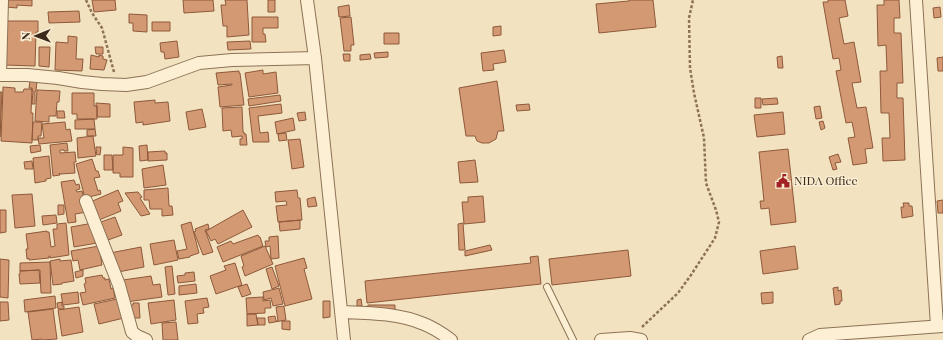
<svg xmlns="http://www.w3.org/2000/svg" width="943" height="340" font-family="'Playfair Display',serif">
  <rect width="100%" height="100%" fill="#f2e2c0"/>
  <!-- building -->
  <path fill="#d39973" stroke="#8e593a" d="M7,0H32V6L17,5V8L6,7Z
    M92,0H115L116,10L94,12Z
    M183,0H213L214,11L184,13Z
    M225,0H247L249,35L227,37V26H223L221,5H226Z
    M268,0H275V12H268Z
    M629,0H653L656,27L599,33L596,4L629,1Z
    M828,0H845L848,16L839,18L844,44L854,42L861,82L852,83L857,108L866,107L873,148L865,149L867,163L853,165L848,138L855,137L852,122L846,123L836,71L841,70L839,58L833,59L823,2H828Z
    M884,0H899L900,18H894V33H901L903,83H897V98H903L905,160L883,161L882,138H890L889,113H881L880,71H887L886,45L878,46L877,5H884Z
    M349,5L350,16L339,17L338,7Z
    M940,7L941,17L934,18L933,8Z
    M79,11L80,22L49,23L48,12Z
    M129,14L147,15V32L133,31V23H129Z
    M252,17H278V28H263V34H265L266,42H252Z
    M351,17L354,45H351V51H344L340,18Z
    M5,21H38V32H36L35,66L5,65Z
    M152,22H170V31H152Z
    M501,26V35L493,36V27Z
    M43,33H48L47,40H42Z
    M384,33H399V44H384Z
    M68,36L77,37L76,59H83L82,71L55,70L56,42L68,43Z
    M177,41L179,57L165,59L164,52H161L160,43Z
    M250,41L251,49L228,50L227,42Z
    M39,47H50L49,67L39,66Z
    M95,47H103V54H96Z
    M504,50L506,62L493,64L494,70L483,71L481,53Z
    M388,52V57L375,58L374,53Z
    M343,54H350V61H344Z
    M370,54L371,59L360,60V55Z
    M91,55L99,57V55L103,56V59L107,60L104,70L90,69Z
    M782,56L783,68H778L777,57Z
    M943,57V71H938L937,58Z
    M263,70V74L276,72L278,93L249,97L245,73Z
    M239,71V73H240L244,105L220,107L218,87L232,85V84L218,85L216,73Z
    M30,81H37L36,91H35V104H32L33,91H32V88H29Z
    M497,81L504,131H498L496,139L489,143H482L477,141L475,136H466L459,88Z
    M3,87L15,88V92H23L24,89H32L31,113H33L32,143L1,141Z
    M37,90L60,91L59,102H57L56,116H49V122L35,121Z
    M0,92H2L0,137Z
    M72,93H94V106H97V119H77V114H72Z
    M280,95L281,101L249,106L248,99Z
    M755,98H761V108H755Z
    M777,98L778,104L763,105L762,99Z
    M155,100V103L168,102L170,121L143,125V122L136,123L134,102Z
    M96,103L110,104V117H97V106H96Z
    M281,104L282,113L258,116L260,133L268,132L269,142H253L249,108Z
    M529,104L530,110L517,111L516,105Z
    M820,106L822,118L816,119L814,107Z
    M242,107L243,132H244V134H246L247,145H240V139H242V136L232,137L231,130L223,131L222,108Z
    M202,109L206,127L189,130L186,112Z
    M57,111H64L65,118H57Z
    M305,112L306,120L299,121L297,113Z
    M783,112L785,134L757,137L754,115Z
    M293,118L295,130L277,134L275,122Z
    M94,119L95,129H75V120Z
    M823,121L825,128L821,130L819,122Z
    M33,122H42L41,136H38V140H32Z
    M65,122L66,130L70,129L72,141L39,144L38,138H44L42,124Z
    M95,129L96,136H87V130Z
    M286,133L287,140L279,141L278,134Z
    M93,136L96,156L78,158L77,138Z
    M300,139L304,167L292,169L288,140Z
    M67,143L68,151H64V150H60V153L75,152L76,162H74L75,173L60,174L59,173L60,175L53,176L50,145Z
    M40,145L41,151L31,153L30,146Z
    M147,145L148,160L140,161L139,146Z
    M96,147H101L100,155L96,154L97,151L96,150Z
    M123,147L133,148V177H120V173H113V155H123Z
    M788,149L796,222L771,225L769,208L761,209L760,201H764L759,152Z
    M165,151V153H167V160L148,161V152Z
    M838,154L841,162L835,163L837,169L833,170L829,157Z
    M104,155H112L113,170H104Z
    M49,156L51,178L46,179V181L35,183L33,158Z
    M92,159L96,171H98L100,177L94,178L98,191L100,190L101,194L85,198L76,164Z
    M475,160L478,182L460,183L458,162Z
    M32,161L33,169H25L24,162Z
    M163,165L166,185L144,188L142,169Z
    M74,180L76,185L79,184L80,189L76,190L77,192L82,191L87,212L75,214L76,222L68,223L61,182Z
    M168,188L169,206H172L173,215L162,216V209H150L149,200H144V190Z
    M118,190L123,201L118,203L121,211L99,220L88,203Z
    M297,190L298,198H300L302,220L278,222L276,206L287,205L286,201L276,202L275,192Z
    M138,192L142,197L140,198L150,214L141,216L125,193Z
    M32,194L35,226L15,228L12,195Z
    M483,196L485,222L464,224L462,202H468V197Z
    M315,197L317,206L308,207L307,199Z
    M943,200V213H938L937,201Z
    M903,203H909V206H912L913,216L902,218L901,207H904Z
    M58,205H64V214L58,215Z
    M0,210H6V232L0,233Z
    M243,210L252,227L218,244L215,239L211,241L206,231Z
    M56,215L57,223L43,225L42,216Z
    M115,217L122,235L105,241L98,223Z
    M300,220V229L280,231L279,222Z
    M191,222L199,253L190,256V257L179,259L177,251L187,249L181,225Z
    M66,223L69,255L50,258V256H49V258L29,260V258L27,259L26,249H28L26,234L47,231V232H49L51,247L55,246L53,229H57V224Z
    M93,223L97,243L74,247L71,227Z
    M463,223L465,250H459L458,224Z
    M208,224L209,229L205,230L213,252L203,255L194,232L196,231L195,229Z
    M258,235L259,237H260L263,246L223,262L217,247L231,241L233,244Z
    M278,236L279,258L271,259L270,246L266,247L265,241H269V237Z
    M174,240L178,260L154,265L150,244Z
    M490,245L492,250L465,256V251Z
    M99,246L102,265L80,270L78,260L73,261L71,251Z
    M265,246L273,264L245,276L242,267L244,266L241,256Z
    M795,246L798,269L763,274L760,251Z
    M141,247L144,267L118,272L110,253Z
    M628,250L631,276L552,285L549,259Z
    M538,256L541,284L367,303L365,281L531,263L530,257Z
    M304,258L307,268L304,269L312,299L285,306L275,266Z
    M0,259L9,260L8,298L0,297Z
    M60,259V261L71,260L74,281L62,283V284L53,285L50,261Z
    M50,262L51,293H41L40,270L20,271V263Z
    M235,263L242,285L216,294L210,276L226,270L224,266Z
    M172,266L175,294L168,295L165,267Z
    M272,267L279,286L272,289L266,269Z
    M39,270L40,283L20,284L19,274H20V271Z
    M83,270V276L76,278L75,272Z
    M194,272L195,281L178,283L177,276L185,275V273Z
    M102,275L103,278H105V280L109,279L111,289L113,288L115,298L83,305L80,293L86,292L84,284L86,283L85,278Z
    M151,276L153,285L160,284L162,297L126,302L123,280Z
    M196,284L197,293L179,295V286Z
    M247,284L251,294L242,297L238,287Z
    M838,287V291L841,290L842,301H840V304L835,305L833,288Z
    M279,288L283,304L273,306L271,298L264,300L263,292Z
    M78,292L79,303L63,305L61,294Z
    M773,292V303L762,304L761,293Z
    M55,296L56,308L25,312L24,300Z
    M263,297V301L270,300L271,308H265V313L247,314L246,298Z
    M207,298L209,307L203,308L204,313L197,314L198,323L188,324L185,301Z
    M117,299L124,318L99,324L94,304Z
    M361,299L362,306H357V300Z
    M174,300L176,320L151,324L148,303Z
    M323,301H330V317L323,318Z
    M0,302H8L9,320L0,321Z
    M62,302V306H64V309H58L57,303Z
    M133,303H139L140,318H130L129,306L133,305Z
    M368,305H395V310H367Z
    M284,306L286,320L269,323L268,317L275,316L276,321H278L276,307Z
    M79,307L83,332L62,336L58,310Z
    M53,309L57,339L42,340V339L32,340L28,312Z
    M247,314H256L258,325L247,326Z
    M257,318H265V325H258Z
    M282,321H290V330L282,329Z
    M176,322L178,340H163L162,323Z"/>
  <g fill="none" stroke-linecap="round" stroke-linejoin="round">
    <!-- lane casing -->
    <g stroke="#8d7256" stroke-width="8">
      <path id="lane" d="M547,287L573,340"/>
    </g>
    <!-- street casing -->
    <g stroke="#8d7256" stroke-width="14">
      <path id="street" d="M307,0L315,58L344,340
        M916,0L937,326
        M0,75H27L58,78L82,82L102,84L126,85L147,82L199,63L232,60L315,58
        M0,75L2,0
        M86,201L119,285L132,332L137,336L146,340
        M341,312C369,313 398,313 424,324C434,328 443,334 451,340
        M601,340L630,338L641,340
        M809,340L820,335L943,326"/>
    </g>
    <!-- path -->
    <path stroke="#8d7256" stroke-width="2.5" stroke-dasharray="3 2" stroke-linecap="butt" d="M86,0L92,13L102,28L114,72
      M642,327L678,293L691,275L715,238L719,222L716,210L706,183L704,138L694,93L690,68L689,18L693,0"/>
    <!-- lane -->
    <use href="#lane" stroke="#fcefd4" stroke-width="6"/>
    <!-- street -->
    <use href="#street" stroke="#fcefd4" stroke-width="12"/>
  </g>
  <!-- icons -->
  <defs>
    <g id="civic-bare" transform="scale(1.08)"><path d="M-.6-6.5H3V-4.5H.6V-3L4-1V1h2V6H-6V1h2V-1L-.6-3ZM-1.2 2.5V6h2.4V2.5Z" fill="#a12125" stroke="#f8ecd1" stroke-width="2.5" paint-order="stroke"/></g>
  </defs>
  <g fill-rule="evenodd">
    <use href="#civic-bare" x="783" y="181"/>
  </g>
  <g text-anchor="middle" stroke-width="3" stroke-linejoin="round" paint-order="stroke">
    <!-- poi labels -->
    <g font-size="12" fill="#3b2a1c" stroke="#f8ecd1" text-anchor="start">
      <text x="794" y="185">NIDA Office</text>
    </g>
  </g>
  <!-- north arrow -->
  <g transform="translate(36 36) rotate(269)" stroke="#f8ecd1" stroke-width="3" paint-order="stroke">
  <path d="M0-3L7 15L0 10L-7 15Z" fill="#3b2a1c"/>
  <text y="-6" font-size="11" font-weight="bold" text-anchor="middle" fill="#3b2a1c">N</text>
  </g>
</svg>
